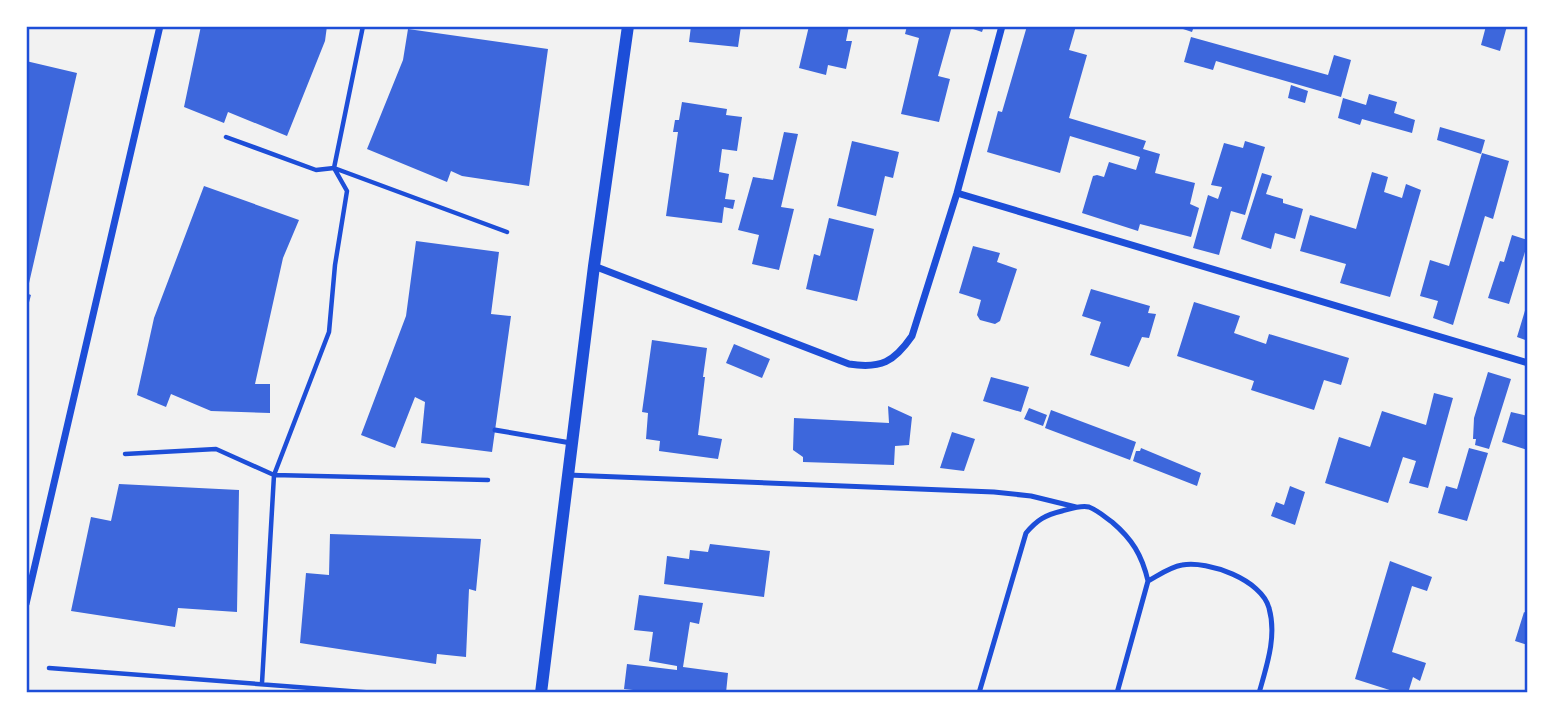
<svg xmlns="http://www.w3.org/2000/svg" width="1554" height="719" font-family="Figtree,sans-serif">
  <rect width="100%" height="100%" fill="#f2f2f2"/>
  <!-- building -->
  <path fill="#3d67dc" d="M201,26H327L325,41L287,136L228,112L224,123L184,107Z
    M691,26H741L738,47L689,42Z
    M809,26H849L846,41H852L846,69L828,65L826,75L799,68Z
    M907,26H952L938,76L950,79L939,122L901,114L919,38L905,34Z
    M964,26H984L982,32Z
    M1027,26H1076L1069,50L1087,55L1069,118L1146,141L1143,149L1160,154L1155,173L1195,183L1190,204L1199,208L1191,237L1140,224L1138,231L1082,213L1093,176L1097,175L1104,177L1109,162L1136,170L1140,157L1070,136L1060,173L987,152L998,111L1002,112Z
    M1174,26H1194L1192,32Z
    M1486,26H1507L1500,51L1481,45Z
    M408,29L548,49L529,186L462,176L451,171L447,182L367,149L403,60Z
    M1191,37L1328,75L1334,55L1351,60L1341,97L1216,61L1213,70L1184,62Z
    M26,61L77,73L27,292H26Z
    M1291,85L1308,91L1305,103L1288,98Z
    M1369,94L1397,102L1394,113L1415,120L1412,133L1362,119L1360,125L1338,118L1343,98L1366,105Z
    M682,102L727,109L726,115L742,117L737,151L722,149L719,172L729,174L725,199L735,200L733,209L724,207L722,223L666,216L678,132H673L675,120H679Z
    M1440,127L1485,140L1481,154L1437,140Z
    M784,132L798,134L781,207L794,209L779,270L752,264L759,235L738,230L753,177L773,180Z
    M852,141L899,152L893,178L885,176L876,216L837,206Z
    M1245,141L1265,147L1245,215L1231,211L1219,255L1193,248L1208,195L1218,199L1222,187L1211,185L1224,143L1243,148Z
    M1482,153L1509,161L1493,219L1485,216L1453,325L1433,318L1438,301L1420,296L1430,260L1449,266Z
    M1372,172L1388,177L1384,192L1402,198L1406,184L1421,190L1390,297L1340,283L1346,264L1300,251L1310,215L1356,229Z
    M1262,173L1272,176L1266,194L1283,199V203L1303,209L1295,239L1275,233L1271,249L1241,239Z
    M204,186L299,220L283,258L255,384H270V413L211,411L171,394L166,407L137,395L154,318Z
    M829,218L874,229L857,301L806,289L814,254L820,256Z
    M1512,235L1528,240V242L1509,304L1488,298L1500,261L1504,262Z
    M416,241L499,252L491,314L511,316L492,452L421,443L425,402L415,397L395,448L361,435L406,316Z
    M973,246L1000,253L997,262L1017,269L1000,321L995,324L980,320L977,315L981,300L959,293Z
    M1091,289L1150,306L1148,313L1156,314L1149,338L1142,337L1129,367L1090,355L1101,322L1082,316Z
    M26,293L31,295L27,310H26Z
    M1194,302L1240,316L1234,333L1266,344L1269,334L1349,358L1341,385L1324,380L1314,410L1251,390L1254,381L1177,356Z
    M1527,304H1528V341L1517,337Z
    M652,340L707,348L703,377H705L698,435L722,439L718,459L659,451L660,441L646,439L648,413L642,412Z
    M734,344L770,359L762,378L726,363Z
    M1488,372L1511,379L1489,449L1475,445L1476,439H1473L1474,418Z
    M991,377L1029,387L1021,412L983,401Z
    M1434,393L1453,398L1428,488L1409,483L1416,461L1403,457L1388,503L1325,483L1339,437L1370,447L1382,411L1426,425Z
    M888,406L912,417L909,445L895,446L894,465L803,462V457L793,450L794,418L889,423Z
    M1029,408L1047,415L1043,426L1024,419Z
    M1051,410L1136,442L1130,460L1045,428Z
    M1511,412L1528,416V450L1502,442Z
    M952,432L975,439L964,471L940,468Z
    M1141,448L1201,473L1197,486L1133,461L1136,451H1140Z
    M1469,448L1488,453L1467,521L1438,513L1446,486L1457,489Z
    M119,484L239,490L237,612L178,608L175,627L71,611L91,517L111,521Z
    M1290,486L1305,492L1295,525L1271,516L1276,502L1284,505Z
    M330,534L481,539L476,591L469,589L466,657L437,654L436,664L300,643L306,573L329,575Z
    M710,544L770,551L764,597L664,584L667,556L689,559L690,550L708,552Z
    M1390,561L1432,577L1427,591L1412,586L1392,652L1426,663L1420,681L1413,677L1408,693H1399L1355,679Z
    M639,595L703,603L699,624L690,622L683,667L728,673L726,693H632L633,690L624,689L627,664L677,670V666L649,661L653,632L634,630Z
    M1524,612L1528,614V645L1515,641Z"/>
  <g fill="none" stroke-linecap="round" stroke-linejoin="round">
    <!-- path -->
    <path stroke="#1d4ed8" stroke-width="4.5" d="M226,137L316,170L334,168L507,232
      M125,454L216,449L274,475L488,480
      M49,668L376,693
      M262,683L274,475L329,332L335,265L347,191L334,168L363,26"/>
    <!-- service -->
    <path stroke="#1d4ed8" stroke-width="5" d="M495,430L571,443
      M568,475L994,492L1031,496L1076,507
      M1148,581C1159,575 1170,567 1182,565C1208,560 1262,580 1269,608C1277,636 1267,665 1259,693
      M979,693L1026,533C1037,520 1045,515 1062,511C1070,509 1080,505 1089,507C1097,510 1105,517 1112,522C1132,539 1142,555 1148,581L1117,693"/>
    <!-- minor -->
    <path stroke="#1d4ed8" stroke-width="7" d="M957,193L1528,363
      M594,266L849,364C881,369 894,362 912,336L957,193L1002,26
      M26,604L160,26"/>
    <!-- tertiary -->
    <path stroke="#1d4ed8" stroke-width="12" d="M541,693L594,266L628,26"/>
  </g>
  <!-- border -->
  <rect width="1554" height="719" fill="none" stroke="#ffffff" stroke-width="56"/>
  <rect x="28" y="28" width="1498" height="663" fill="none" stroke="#1d4ed8" stroke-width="2.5"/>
</svg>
